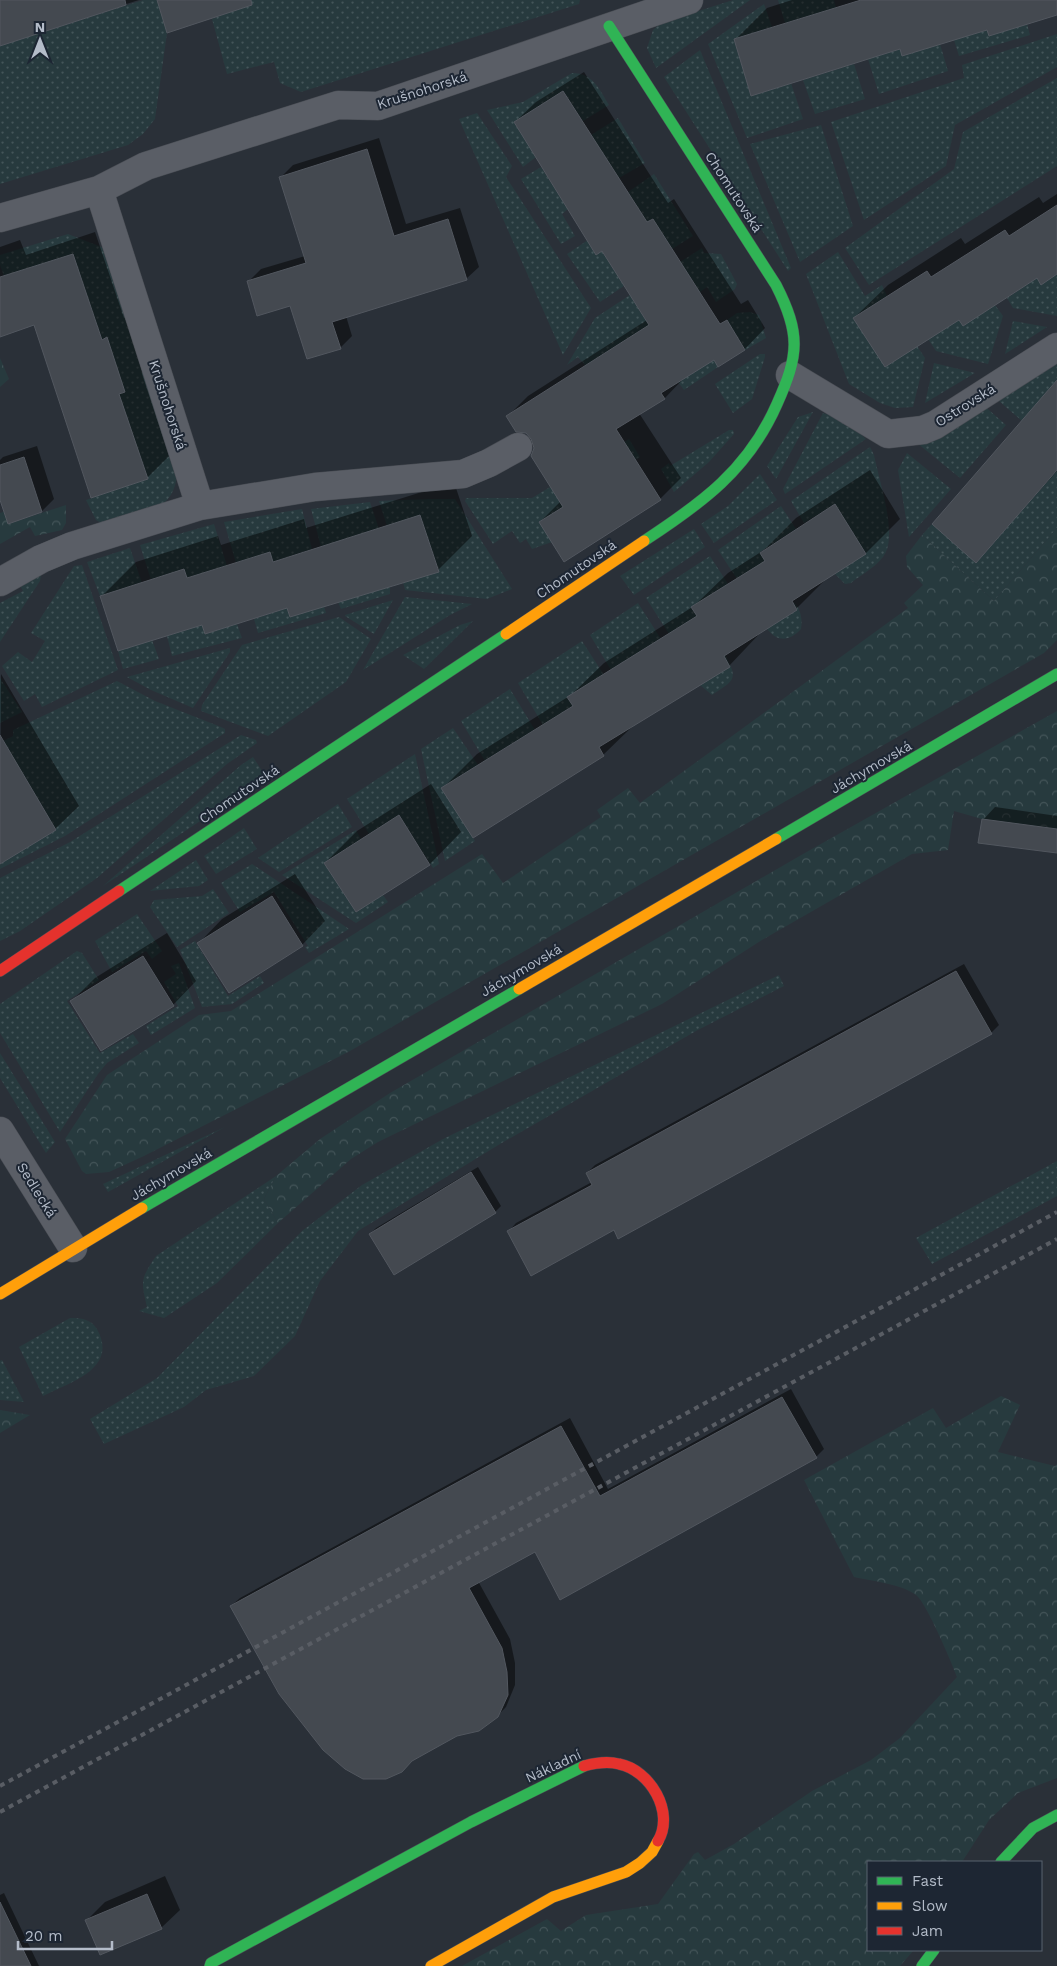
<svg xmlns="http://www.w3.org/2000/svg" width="1057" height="1966" font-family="'Work Sans',sans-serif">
  <defs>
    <pattern id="green-dots" width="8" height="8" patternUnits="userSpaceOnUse" patternTransform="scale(1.25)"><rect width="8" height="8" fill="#273a3e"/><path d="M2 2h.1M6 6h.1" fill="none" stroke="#445559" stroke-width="1.8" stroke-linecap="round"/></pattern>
    <pattern id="forest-crowns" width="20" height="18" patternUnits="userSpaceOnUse" patternTransform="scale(1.25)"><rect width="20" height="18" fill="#273a3e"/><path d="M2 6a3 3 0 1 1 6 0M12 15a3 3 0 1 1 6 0" fill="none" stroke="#445559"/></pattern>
  </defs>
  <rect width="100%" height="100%" fill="#2a3038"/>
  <!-- green -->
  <path fill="url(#green-dots)" d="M143,0H157L167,33L155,119L143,134L128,145L0,184V46Z
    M230,0H580L579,4L301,92L280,83L274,62L227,74L212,19L233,11Z
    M733,0H750L656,68L647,48L653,30L661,23Z
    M778,0H834L836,8L785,23Z
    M764,4L772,27L734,40L751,96L791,83L803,119L747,138L708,44Z
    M1027,24L1030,35L959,56L954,40L987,30L989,36Z
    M1057,34V67L955,125L946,166L864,220L831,122L964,78L962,65Z
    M940,44L948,71L879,94L868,59L900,49L903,56Z
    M700,50L791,268L788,271L664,77Z
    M854,64L865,99L815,114L803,80Z
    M572,73C593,73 599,89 609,105L583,121L563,91L514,122L536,157L523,167L487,110L523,102Z
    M1057,78V166L869,285L845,248L954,169L963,132Z
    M477,113L512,166L506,177L591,308L563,355L459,119Z
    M618,118L645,163L619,178L591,135Z
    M821,125L853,226L800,262L750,144Z
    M541,167L568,209L562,214L575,236L561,244L521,179Z
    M654,174L693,236L672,249L653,219L647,222L628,192Z
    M68,234L104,248L177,470C177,512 140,516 108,527L96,520L86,500L147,479L119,394L125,392L106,338L102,340L73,254L17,272L34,325L23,329L0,265V255Z
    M588,240L602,251L624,286L600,302L567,254Z
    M702,248L704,253L721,254L737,284L735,289L716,302L707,287L700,292L680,262Z
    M838,252L865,296L882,285L887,296L855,317L885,367L917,346L925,358L913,407L895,408L880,403L849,384L806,274Z
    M1057,274V316L1013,308L1007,298L1037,278L1041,284Z
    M630,295L649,325L586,366L578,357L567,365L595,318Z
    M995,305L1003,316L988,364L936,351L928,339L959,320L963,326Z
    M750,312L759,315L766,338L745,350L727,320L737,313Z
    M1013,321L1047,327L1005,354Z
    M760,354H765V357L752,399L733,413L715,384Z
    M714,360L718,367L684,390L678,382Z
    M1057,362V404L1022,421L992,395Z
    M934,363L975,373L925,403Z
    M981,403L1006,425L960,478L917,443Z
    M813,412L776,479L767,466L798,417Z
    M823,413L846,420L866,439L785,494L783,489Z
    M729,430H733L734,434L709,462L674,492L661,469L669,463L670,466Z
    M629,439L640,457L539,522L552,542L532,549L526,539L520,543L512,531L493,544L465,501L466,498H532Z
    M870,447L874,455C879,480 896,529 886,552C880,565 862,574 851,583L845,584L835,574L866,554L835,504L804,523L791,501Z
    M907,453L951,489L909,537L898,470Z
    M1057,470V528L994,601L922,535L932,524L977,562Z
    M760,474L777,500L714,543L701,524L728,506Z
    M429,499H455L512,589L487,599L405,590L403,582L439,571L420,516L387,526L379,501Z
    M370,502L379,529L321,547L311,509Z
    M781,506L796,529L760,552L765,561L737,579L718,550Z
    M302,509L312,549L273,562L236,563L224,522Z
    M214,524L227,566L187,578L184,569L151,580L140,545Z
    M694,529L705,547L634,595L620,576Z
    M130,548L142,583L100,596L87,562Z
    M710,556L728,584L692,607L698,616L669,634L646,598Z
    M82,565L118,670L42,707L35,694L24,701L2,666L18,652L32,662L45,641L31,633L74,566Z
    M38,571L41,575L40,581L0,642V603L23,591L17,580Z
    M390,586V594L341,609L338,602Z
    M405,597L472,604L450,615L363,670Z
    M393,600L374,634L345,616V615Z
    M792,601C800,607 803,618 801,629C790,641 778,643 767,629L797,610Z
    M638,603L661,639L611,670L590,635Z
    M324,606L326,613L258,633L254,619L287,608L290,617Z
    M339,617L371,639L346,682L268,736L201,711L202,705L242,645Z
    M473,621L424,669L403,655L460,625Z
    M237,624L242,638L172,656L167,636L202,625L205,634Z
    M152,640L159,659L123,669L118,651Z
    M582,641L604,675L568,698L573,706L543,725L518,683Z
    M230,648V652L193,708L151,690L127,677Z
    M725,655C739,680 734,680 712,695L700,685Z
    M0,678L22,712L0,723Z
    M117,681L155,701L221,727L225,729V733L65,836L0,869V864L56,830L3,741L13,736V730Z
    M510,689L535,730L485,761L461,721Z
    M453,728L478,765L473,838L475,841L445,861L421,749Z
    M241,735L256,740L257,743L227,764L97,878L20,931L0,941V878L70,842Z
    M415,754L439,864L433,868L399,815L369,834L347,799Z
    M253,757L266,777L103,886L241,765Z
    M338,804L352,827L279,872L258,858Z
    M244,828L257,849L216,874L204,856Z
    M356,830L361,839L324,863L356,912L383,895L388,902L356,923L282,875Z
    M196,860L208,880L199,886L150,891Z
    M252,864L349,929L309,953L305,947L308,946L274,892L240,912L221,883Z
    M213,889L229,913L177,947L150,907L154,900L202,896Z
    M137,914L162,951L152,959L146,951L112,972L95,941Z
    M195,941L228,996L260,976L264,983L232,1004L202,1007L180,950Z
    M77,951L82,953L99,980L67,1001L100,1053L133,1034L139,1043L107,1063L98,1074L60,1132L0,1033V1004Z
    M179,963L195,1008L151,1035L146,1026L178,1006L164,982L176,974L171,966Z
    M779,975L784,986L696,1031L500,1144L358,1231L320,1281L295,1336L254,1376L206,1390L184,1407L104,1444L90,1419L157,1378L302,1231L362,1185L443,1139Z
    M0,1053L55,1142L46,1153L0,1078Z
    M225,1127L108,1192L103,1184Z
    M1057,1161V1196L932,1264L916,1238Z
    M276,1176L264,1199L278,1223L217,1283L164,1318L139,1311L147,1307C141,1280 140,1280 156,1256Z
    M70,1318C81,1318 91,1319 97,1329C119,1369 70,1382 43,1396L19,1347Z
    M2,1360L24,1402L0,1400V1361Z"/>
  <!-- forest -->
  <path fill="url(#forest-crowns)" d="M0,358L9,379L0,387Z
    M66,505V523L62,530L35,536L30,527L0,544V513L6,511L8,524Z
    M1057,528V640L1044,653L350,1051L144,1156L109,1172L86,1174L82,1171L65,1139L107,1075L199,1015L231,1011L482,854L503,883L601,817L597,810L628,788L640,803L908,608L904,603L923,585L907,567L906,556L922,535L994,601Z
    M1057,711V829L982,819L954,811L948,850L912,854L762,940L662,1004L378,1142L351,1159L278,1223L264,1199L276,1176L320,1139L390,1093L803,854Z
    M1001,1396L1020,1405L998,1452L1055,1466L1057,1464V1778L1018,1793L989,1820L962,1862H868V1950H914L900,1966H462L547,1919L561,1931L586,1915L658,1904L694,1854L698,1852L705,1860L734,1844L812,1791L871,1760L900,1738L957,1677C952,1663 926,1602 916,1595C901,1584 872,1581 854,1577L804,1480L933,1408L946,1428Z
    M0,1410L30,1415L0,1433Z"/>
  <!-- shadow -->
  <path fill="#0007" d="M0,0H139L0,44Z
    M792,0H1057V13L901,48L735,40L767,8Z
    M584,72L668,203L674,199L741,304L748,300L765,328L745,349L719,366L714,358L685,377L665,398L639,413L681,478L660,499L564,560L540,522L561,501L533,438L508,416L528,396L647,320L602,249L515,122L536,102Z
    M379,138L406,224L460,208L479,267L466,279L346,316L352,336L340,348L291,304L248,282L261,269L305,256L280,178L293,165Z
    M1057,194V273L1037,277L959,318H854L888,285L961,238L965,244L1039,197L1043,203Z
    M95,232L124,318L129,316L146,369L142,374L169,456L147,478L35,323L0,336V247L20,240L26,255Z
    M1057,384V471L976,561Z
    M37,446L54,499L42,511L9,522L0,496V460L3,457Z
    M870,470L900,519L866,553L828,577L796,609L763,630L729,666L635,724L603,755L443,788L477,754L571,695L604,663L694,606L728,573L764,550L796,518Z
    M454,482L472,536L438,570L288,607L202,623L102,596L136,562L218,536L221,545L304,519L306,528Z
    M1,674L79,806L55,829L0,862Z
    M431,784L461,832L430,864L356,911L325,863L357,831Z
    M995,807L1057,816V852L983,820Z
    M295,874L325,921L302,945L199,943L222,919Z
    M167,933L196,981L173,1005L72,1001L95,978Z
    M964,964L999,1025L991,1033L614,1228L509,1231L516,1223L592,1182L587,1173L595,1165Z
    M478,1167L501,1206L495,1212L395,1273L370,1234L376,1228Z
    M791,1389L824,1449L816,1457L535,1550L478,1581L510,1639L515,1663V1685L506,1707L497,1716L231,1606L240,1598L570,1418L608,1489Z
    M165,1876L180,1910L161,1928L87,1920L105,1902Z
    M4,1893L39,1966H0V1895Z"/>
  <!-- building -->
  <path fill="#444950" stroke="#52575f" d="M0,0H125L126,5L0,46Z
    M157,0H251L252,5L167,33Z
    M861,0H1057V15L989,36L987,30L902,56L900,49L751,96L734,39Z
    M563,91L647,222L653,219L720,324L727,320L745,350L718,367L714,360L661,393L665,399L616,429L661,500L564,562L539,522L563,507L531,456L534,448L531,439L526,433L516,432L506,416L649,325L602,251L596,255L514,122Z
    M367,149L394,236L448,219L467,280L332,322L341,349L307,359L290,306L257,316L247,281L306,263L279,177Z
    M1057,205V274L1041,285L1037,278L963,326L959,320L885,367L853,318L927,271L931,277L1005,230L1009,236Z
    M73,254L102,340L107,337L125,392L119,394L148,479L91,498L34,325L0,337V277Z
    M1057,380V470L976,563L932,524Z
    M24,457L42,512L8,524L0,500V465Z
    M835,504L866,554L792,601L797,610L724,656L730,667L599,747L604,756L473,838L441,788L573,706L567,697L697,616L691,607L765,561L760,553Z
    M420,515L439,572L290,617L287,608L205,634L202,625L118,651L100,596L184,569L187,578L270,552L273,562Z
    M0,735L56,830L0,864Z
    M399,815L430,865L356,912L324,863Z
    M982,819L1057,829V853L978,843Z
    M272,896L303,946L229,993L197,943Z
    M143,956L174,1006L101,1051L70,1001Z
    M956,971L992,1034L618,1239L614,1230L531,1276L507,1231L592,1185L586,1173Z
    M471,1172L496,1213L394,1275L369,1234Z
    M782,1397L817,1458L560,1600L535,1552L469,1588L502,1648L507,1672L508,1695L498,1717L479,1731L457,1736L412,1761L402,1772L386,1779H363L345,1769L323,1750L279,1694L230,1606L561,1426L600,1496Z
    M147,1894L162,1929L100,1955L85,1920Z
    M0,1902L31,1966H0Z"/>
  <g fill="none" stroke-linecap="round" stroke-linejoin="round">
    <!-- street casing -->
    <g stroke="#484c53" stroke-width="29">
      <path id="street" d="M99,190L200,506
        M0,218L99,190L146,166L338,105L378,106L689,0
        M790,375L888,434L923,430L935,425L1057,347
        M0,582L41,559L72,546L200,506L315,487L463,474L489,463L518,447
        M0,1131L73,1248"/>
    </g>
    <!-- fast casing -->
    <g stroke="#484c53" stroke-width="12">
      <path id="fast" d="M609,26L776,285C801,334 799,355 777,404C748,470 702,503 644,541
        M776,839L1057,674
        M119,891L506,634
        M142,1208L519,989
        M1001,1862L1033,1828L1057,1815
        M210,1966L211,1963L471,1822L584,1766
        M922,1966L934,1950"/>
    </g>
    <!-- slow casing -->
    <g stroke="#484c53" stroke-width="12">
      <path id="slow" d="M506,634L644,541
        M519,989L776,839
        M0,1294L142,1208
        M431,1966L553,1897L626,1872L640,1863L652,1852L658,1841"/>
    </g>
    <!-- jam casing -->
    <g stroke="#484c53" stroke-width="12">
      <path id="jam" d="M0,971L119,891
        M584,1766C595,1763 607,1761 619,1764C650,1770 675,1812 658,1841"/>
    </g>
    <!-- street -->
    <use href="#street" stroke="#5a5e66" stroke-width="28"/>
    <!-- fast -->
    <use href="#fast" stroke="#30b455" stroke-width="11"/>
    <!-- slow -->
    <use href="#slow" stroke="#ff9f0a" stroke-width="11"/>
    <!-- jam -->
    <use href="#jam" stroke="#e5322d" stroke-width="11"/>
    <!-- rail -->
    <path stroke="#595d64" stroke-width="4" stroke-dasharray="5 5" stroke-linecap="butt" d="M0,1786L1057,1212
      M0,1812L1057,1239"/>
  </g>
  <g text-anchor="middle" stroke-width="4" stroke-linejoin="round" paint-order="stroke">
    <!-- street labels -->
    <g font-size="14" fill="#b4bcc9" stroke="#1d2633">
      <text transform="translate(422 90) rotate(-18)" y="5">Krušnohorská</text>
      <text transform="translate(734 192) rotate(57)" y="5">Chomutovská</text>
      <text transform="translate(168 405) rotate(72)" y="5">Krušnohorská</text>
      <text transform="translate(965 405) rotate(-32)" y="5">Ostrovská</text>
      <text transform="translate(576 569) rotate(-34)" y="5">Chomutovská</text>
      <text transform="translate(871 767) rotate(-30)" y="5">Jáchymovská</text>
      <text transform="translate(239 794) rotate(-34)" y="5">Chomutovská</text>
      <text transform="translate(521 970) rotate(-30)" y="5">Jáchymovská</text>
      <text transform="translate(171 1174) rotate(-30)" y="5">Jáchymovská</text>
      <text transform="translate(37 1190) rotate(58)" y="5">Sedlecká</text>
      <text transform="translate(553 1766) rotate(-25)" y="5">Nákladní</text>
    </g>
  </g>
  <!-- legend -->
  <rect x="867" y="1861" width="175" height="90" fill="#1d2633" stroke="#59626f"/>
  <rect x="877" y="1877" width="25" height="8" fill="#30b455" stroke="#59626f"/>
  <text x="912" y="1886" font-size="15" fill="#b4bcc9">Fast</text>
  <rect x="877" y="1902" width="25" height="8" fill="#ff9f0a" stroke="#59626f"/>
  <text x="912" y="1911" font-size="15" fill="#b4bcc9">Slow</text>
  <rect x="877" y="1927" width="25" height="8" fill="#e5322d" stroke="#59626f"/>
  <text x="912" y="1936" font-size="15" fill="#b4bcc9">Jam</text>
  <!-- north arrow -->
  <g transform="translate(40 40)" stroke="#1d2633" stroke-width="4" paint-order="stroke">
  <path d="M0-4L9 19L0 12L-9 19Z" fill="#b4bcc9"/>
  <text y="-8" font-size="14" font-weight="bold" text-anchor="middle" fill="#b4bcc9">N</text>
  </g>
  <!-- scale -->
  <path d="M18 1941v8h94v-8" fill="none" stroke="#b4bcc9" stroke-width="2.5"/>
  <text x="25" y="1941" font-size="15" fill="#b4bcc9" stroke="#1d2633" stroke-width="4" paint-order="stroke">20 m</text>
</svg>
